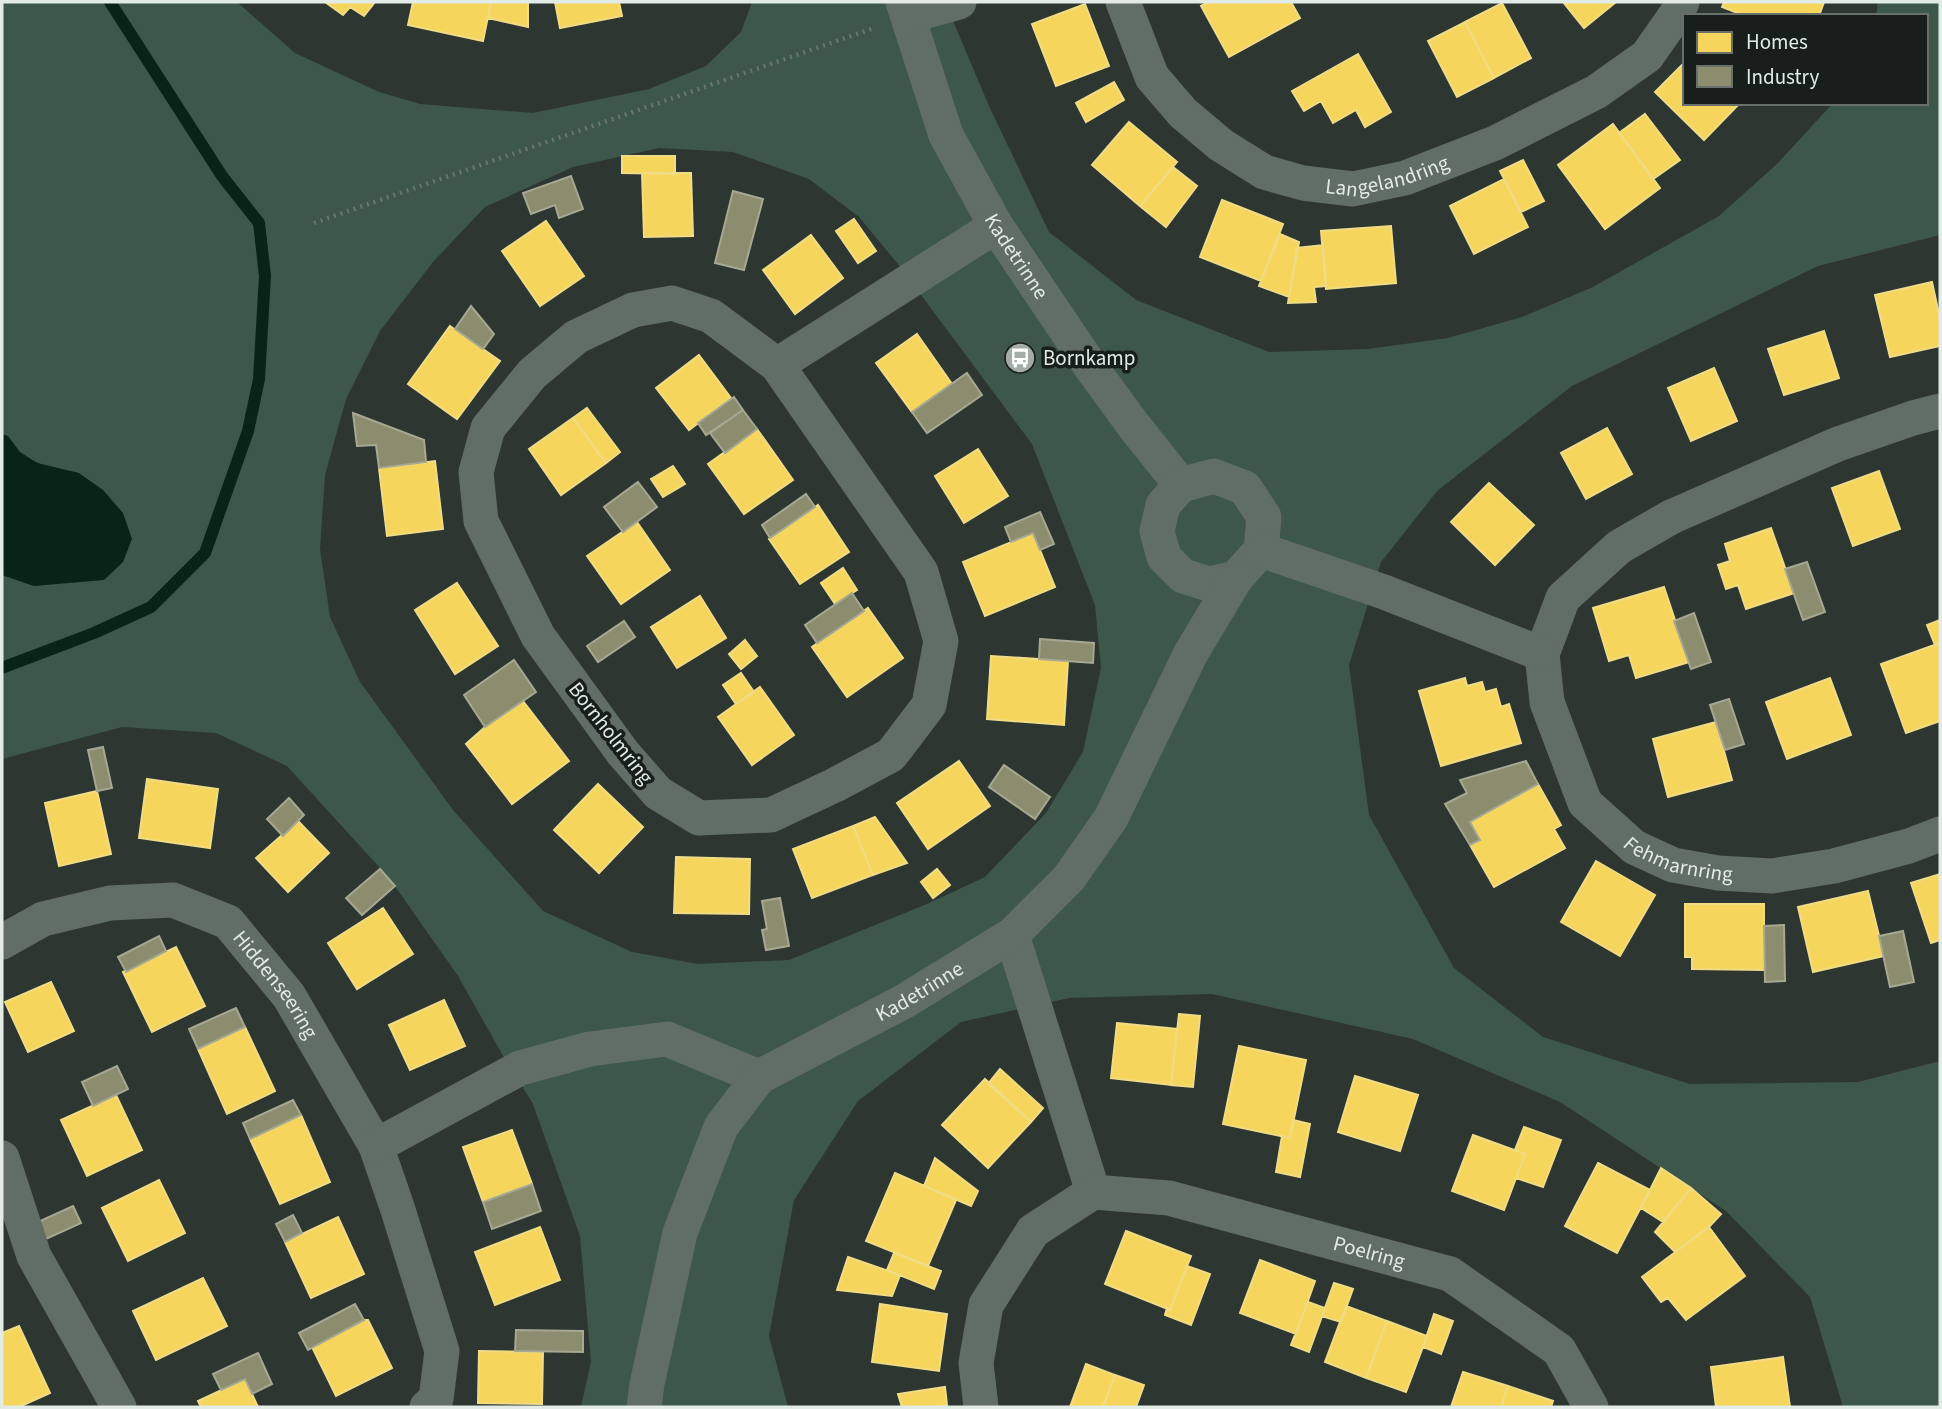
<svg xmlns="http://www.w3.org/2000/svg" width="1942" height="1409" font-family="'Source Sans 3',sans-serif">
  <rect width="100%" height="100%" fill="#2e3632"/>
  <!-- green -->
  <path fill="#3d584a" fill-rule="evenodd" d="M2,2H237L295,53L379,92L420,104L533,113L649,89L706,66L741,32L752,2H945L989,106L1049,232L1136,300L1269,352L1368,349L1448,338L1522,317L1593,287L1719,216L1777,164L1833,103H1926V16H1876L1878,2H1940V235L1818,266L1572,386L1438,490L1381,562L1349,665L1369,815L1454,968L1543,1037L1690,1084L1858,1082L1940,1061V1407H1843L1810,1297L1726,1211L1560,1102L1413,1039L1212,994L1069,998L961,1022L858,1101L794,1200L769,1336L788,1407H581L591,1362L580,1236L533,1104L502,1054L458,976L390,879L287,766L216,733L122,727L2,759V575L34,586L66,582L79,473C59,469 37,466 21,453C13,447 11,438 2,434ZM659,148L733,152L809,179L859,217L898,264L1032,444L1095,605L1101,668L1083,752L1046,813L985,877L927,904L789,960L698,964L632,952L543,911L453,810L360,682L330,617L320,549L325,475L346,399L380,331L433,262L485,207L573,167Z"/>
  <!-- water -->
  <path fill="#082317" d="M2,434L8,436L20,452L37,463L79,473L103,490L123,513L132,539L123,562L104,580L34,586L2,575Z"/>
  <!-- homes -->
  <path fill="#f6d55c" stroke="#f0dc85" stroke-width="2" d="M325,2H375L364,16L350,7L343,15Z
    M413,2H491L483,41L408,25Z
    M491,2H528V27L488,18Z
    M555,2H619L622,16L560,28Z
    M1208,2H1291L1300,18L1229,57L1201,6Z
    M1563,2H1616L1584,28Z
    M1724,2H1824L1819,16H1745L1722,7Z
    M1502,3L1531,58L1494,78L1465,22Z
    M1085,4L1109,66L1056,86L1032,24Z
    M1465,22L1494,78L1457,97L1428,41Z
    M1358,54L1391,112L1365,127L1356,110L1333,123L1321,101L1304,111L1292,91Z
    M1685,62V103H1740L1704,140L1655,92Z
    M1114,82L1124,100L1086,122L1076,103Z
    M1645,114L1680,160L1653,179L1619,133Z
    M1129,122L1177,162L1140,206L1092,165Z
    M1613,124L1660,188L1605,229L1558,165Z
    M622,156H675V174L622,173Z
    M1523,160L1544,201L1521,212L1500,171Z
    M1173,167L1197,186L1166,227L1140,206Z
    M642,173H691L693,236L644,237Z
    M1504,179L1528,227L1474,254L1450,206Z
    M1222,200L1283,224L1261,281L1200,257Z
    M854,219L876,251L858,263L836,231Z
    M546,221L584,276L540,306L502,251Z
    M1391,226L1396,283L1326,289L1321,231Z
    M1280,234L1299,242L1289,297L1259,286Z
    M811,235L843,278L795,314L763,270Z
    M1323,245L1326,286L1314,287L1316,302L1288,303L1297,248Z
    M1932,282L1940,319V346L1890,357L1875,295Z
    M450,326L500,361L457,419L408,384Z
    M1824,331L1839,378L1784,395L1768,349Z
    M917,334L952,384L912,412L876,363Z
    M699,355L731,398L689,430L656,388Z
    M1714,368L1737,421L1691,441L1668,388Z
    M587,408L620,452L606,463L573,418Z
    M573,418L606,463L561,495L529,449Z
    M1607,428L1632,474L1586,499L1561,453Z
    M757,429L793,480L744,514L708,464Z
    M978,449L1008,496L964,523L935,476Z
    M435,461L443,529L387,536L379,468Z
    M673,466L685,484L663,497L651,479Z
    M1879,471L1900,529L1853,546L1832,488Z
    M1489,483L1534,525L1495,565L1451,522Z
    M818,505L849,552L800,584L769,539Z
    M637,522L670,570L621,604L587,556Z
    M1771,528L1794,593L1746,609L1738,585L1726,589L1718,565L1730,561L1725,544Z
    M1033,533L1055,587L985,616L963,562Z
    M843,568L857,590L835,604L821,583Z
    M457,583L498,646L455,674L415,610Z
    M1664,587L1689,662L1636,678L1629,655L1609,661L1593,608Z
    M700,596L726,638L677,668L651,627Z
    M868,608L903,658L847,697L812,647Z
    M1940,620V645V643L1935,645L1927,625Z
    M745,640L757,656L741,669L729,654Z
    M1940,643V721L1906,733L1881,664Z
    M991,656L1068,661L1064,725L987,719Z
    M741,673L754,692L736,704L723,685Z
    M1465,678L1467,686L1482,682L1485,692L1496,689L1501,707L1509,704L1521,743L1441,766L1419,691Z
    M1830,678L1851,735L1787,759L1766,702Z
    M760,687L794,735L752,765L718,717Z
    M523,701L569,761L512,804L466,744L485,727Z
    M1716,722L1732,780L1668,797L1653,739Z
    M959,761L990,806L928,849L897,803Z
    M147,779L218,789L210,848L139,838Z
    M598,784L643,827L599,873L554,830Z
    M1538,784L1561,825L1554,829L1565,848L1494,887L1470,845L1480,840L1470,822Z
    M97,791L111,854L59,866L45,803Z
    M875,817L907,863L873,875L853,826Z
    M298,821L329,853L288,892L256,858Z
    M853,826L873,875L812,898L793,849Z
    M676,857L750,859L749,914L674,913Z
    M1596,861L1655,895L1620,956L1561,922Z
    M937,869L950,885L933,898L921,882Z
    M1940,874V940L1931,943L1911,883Z
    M1868,891L1884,956L1813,972L1798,907Z
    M1685,904H1764V970L1692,969V957H1685Z
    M383,908L413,954L357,989L328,943Z
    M176,947L205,1006L152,1032L123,972Z
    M51,982L74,1031L28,1052L5,1002Z
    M444,1000L465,1046L410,1070L389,1025Z
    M1179,1014L1200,1016L1193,1087L1171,1085Z
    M1117,1023L1177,1029L1171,1085L1111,1078Z
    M245,1027L275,1091L227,1114L198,1049Z
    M1239,1046L1306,1060L1290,1138L1223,1124Z
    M1000,1069L1043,1108L1031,1122L988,1084Z
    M1355,1076L1418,1095L1400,1151L1338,1132Z
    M985,1079L1031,1122L988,1168L942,1125Z
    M116,1095L142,1150L87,1176L61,1120Z
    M301,1115L330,1182L280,1204L250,1139Z
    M1293,1120L1310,1124L1300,1177L1276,1172L1282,1136L1290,1138Z
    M1524,1127L1561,1140L1543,1187L1516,1178L1525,1154L1515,1150Z
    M512,1130L532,1184L483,1202L463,1147Z
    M1473,1135L1525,1154L1504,1210L1452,1191Z
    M935,1158L978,1191L971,1206L924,1186Z
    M1598,1163L1650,1190L1617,1253L1565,1226Z
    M1661,1168L1691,1188L1663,1222L1641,1208Z
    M895,1173L956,1200L928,1266L866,1241Z
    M159,1180L185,1233L128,1261L102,1208Z
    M1691,1188L1721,1214L1709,1227L1675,1252L1655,1232Z
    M338,1217L364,1274L311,1298L285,1242Z
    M540,1227L560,1280L495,1305L475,1252Z
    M1709,1227L1745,1276L1686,1320L1668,1298L1661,1302L1642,1277Z
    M1126,1231L1191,1256L1170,1310L1105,1284Z
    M894,1253L941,1271L934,1289L887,1270Z
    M848,1257L900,1275L892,1296L837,1290Z
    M1260,1260L1315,1281L1296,1334L1240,1313Z
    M1187,1266L1210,1274L1191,1325L1165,1315L1167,1308L1170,1310Z
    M203,1278L227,1326L156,1360L133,1311Z
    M1334,1283L1353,1289L1341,1322L1322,1316Z
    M1308,1302L1325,1308L1309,1352L1291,1345Z
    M880,1304L947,1314L939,1371L872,1362Z
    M1346,1306L1387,1321L1366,1378L1325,1362Z
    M1434,1314L1453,1321L1441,1354L1423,1347Z
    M364,1320H368L392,1368L336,1396L312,1347Z
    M1387,1321L1427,1336L1406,1392L1366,1378Z
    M19,1326L50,1393L19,1407H2V1333Z
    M479,1351L543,1352L542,1404L478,1403Z
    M1783,1357L1790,1407H1716L1711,1367Z
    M1086,1364L1115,1375L1103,1407H1070Z
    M1463,1372L1508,1386L1501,1407H1451Z
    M1115,1375L1144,1385L1136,1407H1103Z
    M245,1379L258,1407H201L198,1401Z
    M1508,1386L1553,1401L1551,1407H1501Z
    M945,1387L947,1405L939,1407H902L898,1394Z"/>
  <!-- industry -->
  <path fill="#8c8c6e" stroke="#a6a892" stroke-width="2" d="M571,176L583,209L559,218L555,205L531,214L523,193Z
    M733,191L763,199L744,270L715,263Z
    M471,306L494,334L483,349L455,329Z
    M967,373L982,395L927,433L912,412Z
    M734,397L743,410L706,435L698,423Z
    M743,410L757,429L725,453L710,433Z
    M353,413L424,440L426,462L379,468L376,445L357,446Z
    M638,482L657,507L623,532L604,507Z
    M806,494L815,507L770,538L762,525Z
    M1040,512L1054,544L1040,550L1033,533L1011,542L1005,527Z
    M1807,562L1825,612L1803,620L1785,569Z
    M852,593L864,611L817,643L805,625Z
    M1694,613L1711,662L1691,669L1674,621Z
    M624,621L635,637L598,662L587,646Z
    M1040,639L1094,643L1093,663L1039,659Z
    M514,660L536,692L485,727L464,695Z
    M1729,699L1744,744L1725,750L1710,705Z
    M103,747L112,788L97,791L88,750Z
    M1526,761L1538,784L1470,822L1480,840L1470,845L1445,804L1467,793L1460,780Z
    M1004,765L1050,797L1035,819L989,787Z
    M289,798L304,815L283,836L267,819Z
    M380,869L395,886L362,915L346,898Z
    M780,898L789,946L766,950L762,930L767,929L762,901Z
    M1784,925L1785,981L1765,982L1764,926Z
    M1903,931L1914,982L1890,987L1879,936Z
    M159,936L166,951L126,972L118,957Z
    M236,1008L245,1027L198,1049L189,1029Z
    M117,1066L128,1089L93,1106L82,1082Z
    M293,1100L301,1115L250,1139L243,1123Z
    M532,1184L541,1211L492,1229L483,1202Z
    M73,1206L81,1223L46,1239L38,1222Z
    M293,1215L302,1233L285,1242L276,1224Z
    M355,1304L364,1320L308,1350L299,1333Z
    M516,1330L583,1331V1352L515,1351Z
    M258,1353L272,1384L252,1394L245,1379L221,1390L213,1374Z"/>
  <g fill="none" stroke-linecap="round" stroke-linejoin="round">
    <!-- stream -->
    <path stroke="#082317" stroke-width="12" d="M2,668L94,633L151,607L205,553L248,431L259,379L265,276L259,223L222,176L110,2"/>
    <!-- path -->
    <path stroke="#6a756f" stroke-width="4.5" stroke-dasharray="2 5" stroke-linecap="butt" d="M314,223L874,28"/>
    <!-- street -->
    <g stroke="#616d67" stroke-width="35">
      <path id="s1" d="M903,2L946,135L996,226L1093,370L1134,426L1181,485"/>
      <path id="s2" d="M1123,2L1152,77L1183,113L1221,145L1264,172L1303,183L1353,189L1405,178L1495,143L1596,92L1647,56L1677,13L1682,2"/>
      <path d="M908,16L959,2"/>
      <path d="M777,365L921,572L941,641L929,705L891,755L835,785L771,815L699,818L658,793L623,753L538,636L481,521L476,472L488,428L532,374L576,337L633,310L672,303L711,316L777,365L996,226"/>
      <path id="s3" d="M1940,411L1913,418L1838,444L1671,517L1619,547L1563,598L1542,654L1547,702L1585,803L1634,847L1673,865L1718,873L1772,876L1834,866L1909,846L1940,834"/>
      <path d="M1214,476L1245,488L1264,517L1261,550L1236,578L1209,584L1183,576L1164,557L1157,531L1163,505L1181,485Z"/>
      <path d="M1261,550L1384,592L1542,654"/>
      <path d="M1012,935L1093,1192"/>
      <path id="s4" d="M2,942L43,919L110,903L173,900L228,922L289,996L376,1146L398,1210L442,1351L436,1399L427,1407"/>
      <path d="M376,1146L520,1068L590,1049L667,1039L759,1077"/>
      <path d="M2,1158L34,1256L119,1407"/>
      <path id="s5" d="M644,1407L647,1384L680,1233L721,1127L759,1077L903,1002L1012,935L1069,878L1111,818L1191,653L1236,578"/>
      <path id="s6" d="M981,1407L976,1363L986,1305L1033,1231L1093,1192L1169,1198L1450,1274L1559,1350L1591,1407"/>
    </g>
  </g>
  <!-- icons -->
  <defs>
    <g id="bus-disc" transform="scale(1.575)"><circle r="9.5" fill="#a3aca7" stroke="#181e1b"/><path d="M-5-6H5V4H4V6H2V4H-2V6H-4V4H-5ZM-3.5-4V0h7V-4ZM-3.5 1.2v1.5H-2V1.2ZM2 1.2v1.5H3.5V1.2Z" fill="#fff"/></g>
  </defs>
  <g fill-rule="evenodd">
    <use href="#bus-disc" x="1020" y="358"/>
  </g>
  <g text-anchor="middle" stroke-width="7" stroke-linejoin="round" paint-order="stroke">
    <!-- street labels -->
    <g font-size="21" fill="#e2ebe6" stroke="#181e1b">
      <text dy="7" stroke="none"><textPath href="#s2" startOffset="355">Langelandring</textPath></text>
      <text dy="7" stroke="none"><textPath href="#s1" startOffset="280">Kadetrinne</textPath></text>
      <text transform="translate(611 733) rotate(52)" y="7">Bornholmring</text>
      <text dy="7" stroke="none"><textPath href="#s3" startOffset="754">Fehmarnring</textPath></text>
      <text dy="7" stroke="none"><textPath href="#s4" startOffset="317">Hiddenseering</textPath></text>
      <text dy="7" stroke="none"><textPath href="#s5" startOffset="536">Kadetrinne</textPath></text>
      <text dy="7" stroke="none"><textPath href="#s6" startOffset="546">Poelring</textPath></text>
    </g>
    <!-- poi labels -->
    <g font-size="21" fill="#e2ebe6" stroke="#181e1b" text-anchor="start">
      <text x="1043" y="365">Bornkamp</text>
    </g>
  </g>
  <!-- border -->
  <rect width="1942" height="1409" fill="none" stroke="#e2ebe6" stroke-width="7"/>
  <!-- legend -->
  <rect x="1683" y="14" width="245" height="91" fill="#181e1b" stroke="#69706c" stroke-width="2"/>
  <rect x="1697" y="32" width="35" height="21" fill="#f6d55c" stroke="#69706c" stroke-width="2"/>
  <text x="1746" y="49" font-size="21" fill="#e2ebe6">Homes</text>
  <rect x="1697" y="66" width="35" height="21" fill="#8c8c6e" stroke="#69706c" stroke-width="2"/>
  <text x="1746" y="84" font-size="21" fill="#e2ebe6">Industry</text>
</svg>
